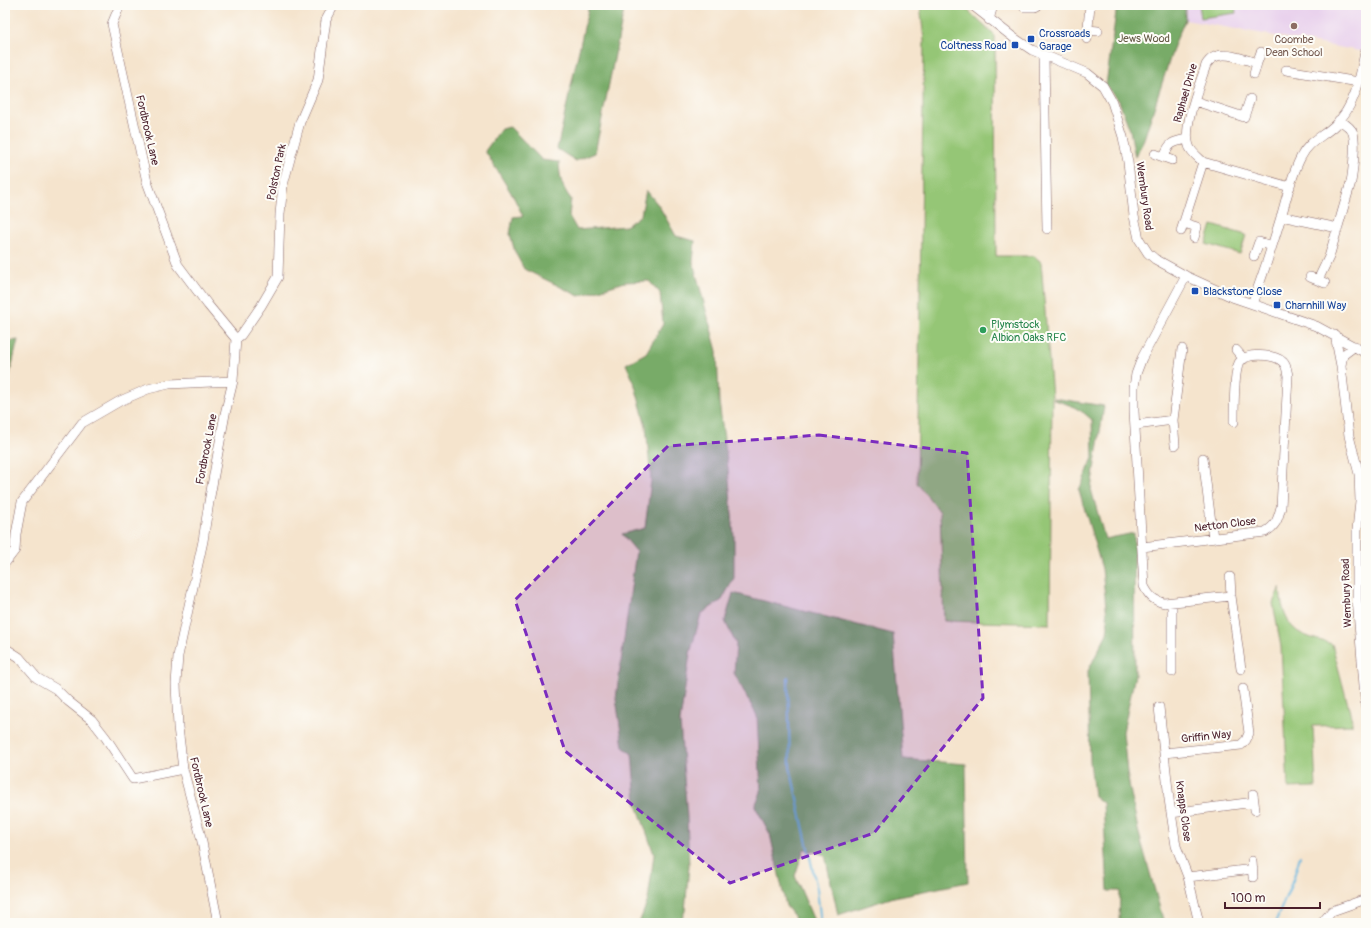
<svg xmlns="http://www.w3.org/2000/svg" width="1371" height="928" font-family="Pangolin,sans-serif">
  <rect width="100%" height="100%" fill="#fdfcf7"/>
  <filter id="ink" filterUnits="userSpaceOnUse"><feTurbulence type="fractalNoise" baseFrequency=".025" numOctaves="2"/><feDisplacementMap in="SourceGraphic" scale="8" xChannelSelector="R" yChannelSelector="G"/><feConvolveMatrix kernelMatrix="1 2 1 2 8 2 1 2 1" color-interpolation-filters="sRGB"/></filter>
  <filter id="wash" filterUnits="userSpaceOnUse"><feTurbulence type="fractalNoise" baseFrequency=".012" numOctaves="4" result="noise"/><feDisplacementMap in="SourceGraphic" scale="16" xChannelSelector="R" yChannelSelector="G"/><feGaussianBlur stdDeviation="0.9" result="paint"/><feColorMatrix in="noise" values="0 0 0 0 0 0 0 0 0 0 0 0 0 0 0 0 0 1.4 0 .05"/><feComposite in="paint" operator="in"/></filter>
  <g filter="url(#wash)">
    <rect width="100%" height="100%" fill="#f5e4cd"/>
    <!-- built -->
    <path fill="#e9d2ed" d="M1185,5H1366V52L1185,20Z"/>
    <!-- green -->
    <path fill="#95c676" stroke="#707250" d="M920,5H962L995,36L996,256H1034L1041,262L1052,397L1050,624L944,621L940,512L917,483L924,40Z
      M1199,5H1235L1236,13L1201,18Z
      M1212,225L1246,235L1240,254L1206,244Z
      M1280,587C1281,605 1285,627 1304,635C1313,639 1323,641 1332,644L1352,720V725L1313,726L1316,787L1288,788L1281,647L1273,603Z"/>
    <!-- forest -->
    <path fill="#78ab67" stroke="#616549" d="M589,5H625L595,153L576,161L557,149Z
      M1117,5H1185V20L1175,43L1144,139L1135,157L1130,130L1119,101L1106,85Z
      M510,127L542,160L559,162C560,178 561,186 571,199L569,216L577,230L626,226L641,215L646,190L659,206L676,236L695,241L693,262L717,351L719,402L728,468L734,537V578L722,600L701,614L690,654L680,722L687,817L689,866L685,911L680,923H639L648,900L654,854L636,802L632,754L623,747L616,698L636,551L622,534L645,528L651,480L646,426L634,382L626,364L646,353L663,324L660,293L649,281L625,282L579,296L524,269L515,252L510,234L513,217L523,216L513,196L485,151L501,129Z
      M18,340L5,394V342Z
      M1054,398L1104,406L1091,489L1105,539L1134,533L1135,675L1123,732L1127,773L1138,830L1164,923H1119L1120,891H1108L1103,803L1094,796L1090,761L1088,671L1107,633L1108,626L1102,569L1079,490L1093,458L1092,420C1081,409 1069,404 1054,400Z
      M733,593L893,634L903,759L966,764L968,882L894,897L838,915L825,855L804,849L795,876L815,923H796L794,916L786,906L770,834L755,806L761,792L757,716L734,673L736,644L725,621Z"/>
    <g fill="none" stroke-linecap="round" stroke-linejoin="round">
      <!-- stream -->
      <path stroke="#63b6df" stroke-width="2" d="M788,677L790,767L817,889L821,923
        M1275,923L1293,880L1300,856"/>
    </g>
  </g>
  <g filter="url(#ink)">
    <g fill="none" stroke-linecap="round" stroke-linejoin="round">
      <!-- minor casing -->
      <g stroke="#866464" stroke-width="10">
        <path id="minor" d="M120,5L112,24L147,182L178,265L208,305L236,339L233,381L225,414L209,502L203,541L178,656L176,684L178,727L183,769L201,837L218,923
          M972,5L1014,38L1032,50L1087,73L1103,86L1112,102L1123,137L1128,162L1134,216L1139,239L1148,253L1155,259L1186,276L1232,297L1316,326L1366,353
          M1024,7H1035L1039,5
          M989,20L993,5
          M1088,30L1098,31
          M1087,39L1090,5
          M1261,52L1257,63C1241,59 1217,46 1206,65C1200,84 1182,127 1189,146C1191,152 1198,157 1203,162L1290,187
          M1044,56L1047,229
          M1286,70L1359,82
          M1254,74L1257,63
          M1195,101L1244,117L1250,99
          M1155,154L1172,160
          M1164,157C1169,142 1173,142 1187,139
          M1281,216L1338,228
          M1184,223L1197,227L1194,238
          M1181,231L1203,162
          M1254,256L1259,242L1272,246
          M1186,276L1142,358L1136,374L1134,387V411L1144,586C1149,596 1153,600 1164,603L1231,596
          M1310,277L1325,283
          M1318,280L1329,257L1351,182C1353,171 1356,143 1353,133C1351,127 1344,123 1339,120
          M1252,304C1263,275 1272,247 1281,217C1287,197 1291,176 1301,157C1308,142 1322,137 1334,126C1355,107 1360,79 1365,52
          M1335,335L1341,366L1349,436L1359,474L1360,501L1357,530V599L1366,710
          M236,339L241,335L261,306L278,277L280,214L283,185L300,122L318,80L326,20L334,5
          M1236,350L1244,359
          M1341,365L1343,355L1355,346
          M1136,425L1173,420
          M1175,445L1173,420L1182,349
          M1203,458L1213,538
          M1142,547L1265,532C1276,526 1278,519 1281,507L1288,376C1287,371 1287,366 1283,362C1274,354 1246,352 1239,363C1234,372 1234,410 1234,422
          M5,563L15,550L16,534L22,502L82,423L120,401L148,389L169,384L233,381
          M1230,577L1231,596L1241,669
          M5,648L19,657L37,678L56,689L68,701L92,720L106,738L133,779L183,769
          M1172,672V603
          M1159,707L1169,799L1176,846L1188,877L1199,923
          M1164,753L1241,745L1246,740L1249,733L1243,689
          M1253,794L1255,810
          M1171,813L1254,802
          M1252,861L1253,877
          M1188,877L1253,869
          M1322,923L1332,911L1366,899"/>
      </g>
      <!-- minor -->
      <use href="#minor" stroke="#fff" stroke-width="9"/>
    </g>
  </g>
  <!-- marked area -->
  <path fill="#7b2cbf" fill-opacity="0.2" stroke="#7b2cbf" stroke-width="3" stroke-dasharray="8 5" stroke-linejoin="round" d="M819,435L967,453L983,698L874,833L730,883L565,751L515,600L668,446Z"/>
  <!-- markers -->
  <circle fill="#8d6e63" stroke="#fdfcf7" stroke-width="1.5" cx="1294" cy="26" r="4"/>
  <g fill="#1a4fb4" stroke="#fdfcf7" stroke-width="1.5">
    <rect x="1027" y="35" width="8" height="8" rx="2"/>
    <rect x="1011" y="41" width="8" height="8" rx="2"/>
    <rect x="1191" y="287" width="8" height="8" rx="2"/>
    <rect x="1273" y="301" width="8" height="8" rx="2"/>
  </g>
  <circle fill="#2e9e5b" stroke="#fdfcf7" stroke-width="1.5" cx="983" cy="330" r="4"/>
  <g text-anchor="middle" stroke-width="4" stroke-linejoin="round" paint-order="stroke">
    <!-- transit labels -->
    <g font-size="11" fill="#164399" stroke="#fdfcf7" text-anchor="start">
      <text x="1039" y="37">Crossroads<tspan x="1039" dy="13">Garage</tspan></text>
      <text x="1007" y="49" text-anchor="end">Coltness Road</text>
      <text x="1203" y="295">Blackstone Close</text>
      <text x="1285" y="309">Charnhill Way</text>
    </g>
    <!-- park labels -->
    <g font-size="11" fill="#645945" stroke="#fdfcf7">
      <text x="1144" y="42">Jews Wood</text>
    </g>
    <!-- education labels -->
    <g font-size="11" fill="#785e54" stroke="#fdfcf7">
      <text x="1294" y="43">Coombe<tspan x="1294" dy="13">Dean School</tspan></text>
    </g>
    <!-- street labels -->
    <g font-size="11" fill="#4a1f2b" stroke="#fdfcf7">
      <text transform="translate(1185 93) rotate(-74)" y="4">Raphael Drive</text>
      <text transform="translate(148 130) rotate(77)" y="4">Fordbrook Lane</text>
      <text transform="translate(276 172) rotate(-78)" y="4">Polston Park</text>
      <text transform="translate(1145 196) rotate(82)" y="4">Wembury Road</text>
      <text transform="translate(206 449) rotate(-79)" y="4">Fordbrook Lane</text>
      <text transform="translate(1225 524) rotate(-7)" y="4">Netton Close</text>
      <text transform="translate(1346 593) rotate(-92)" y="4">Wembury Road</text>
      <text transform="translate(1206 736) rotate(-6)" y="4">Griffin Way</text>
      <text transform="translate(202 792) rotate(77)" y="4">Fordbrook Lane</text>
      <text transform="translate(1184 811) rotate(82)" y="4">Knapps Close</text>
    </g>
    <!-- leisure labels -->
    <g font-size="11" fill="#27864d" stroke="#fdfcf7" text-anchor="start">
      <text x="991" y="328">Plymstock<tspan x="991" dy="13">Albion Oaks RFC</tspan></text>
    </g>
  </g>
  <!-- margin -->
  <rect width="1371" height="928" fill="none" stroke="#fdfcf7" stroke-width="20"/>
  <!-- scale -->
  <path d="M1225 902v6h95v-6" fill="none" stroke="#4a1f2b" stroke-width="2"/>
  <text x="1231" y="902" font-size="12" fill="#4a1f2b" stroke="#fdfcf7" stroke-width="3" paint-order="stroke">100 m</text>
</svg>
